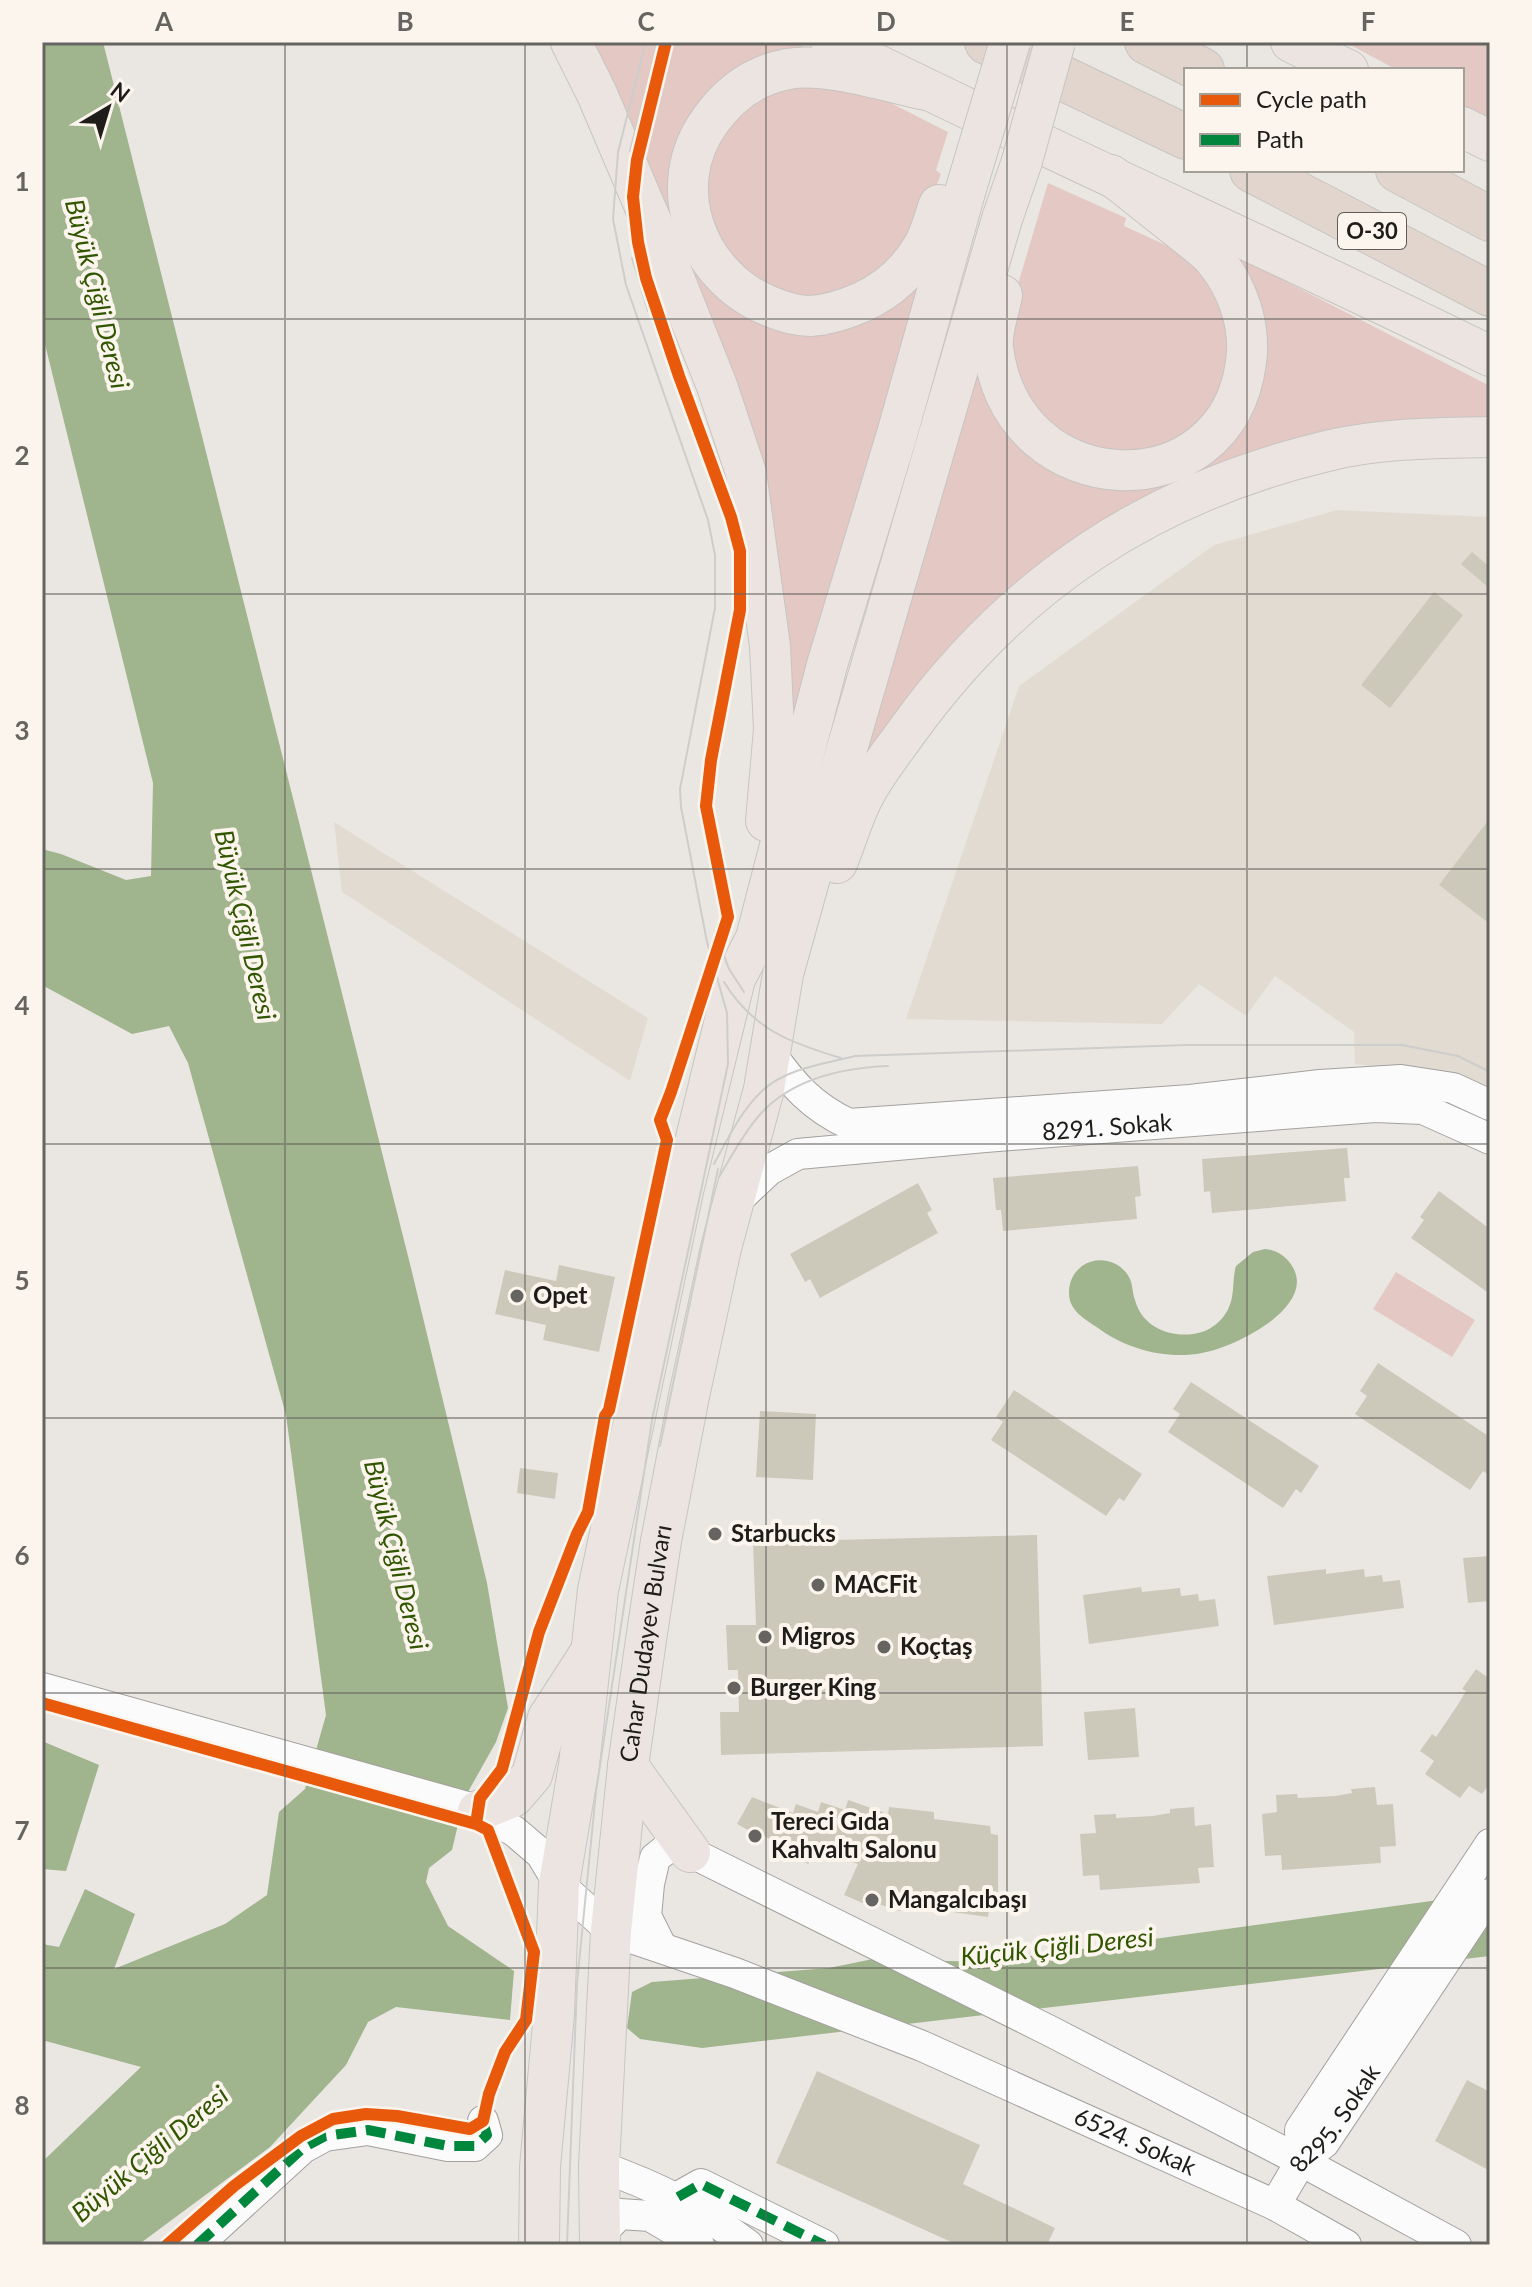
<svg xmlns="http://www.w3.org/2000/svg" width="1532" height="2287" font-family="Lato,sans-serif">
  <rect width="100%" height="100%" fill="#eae7e3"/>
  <!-- built -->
  <path fill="#e2dbd1" d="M1337,510L1490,517V1098L1455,1076L1355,1064L1354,1032L1275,976L1246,1016L1199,984L1162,1024L906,1019L1019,686L1214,545Z
    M334,822L648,1018L630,1081L342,892Z"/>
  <!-- green -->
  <path fill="#e3c8c4" d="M588,42H794L809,49L678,144L755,315L921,280L792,735L782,615Z
    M1345,42H1490V119L1462,105V70H1397Z
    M783,82L855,85L948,132L936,170L941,174L921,226L893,267L827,300L766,289L713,238L701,174L723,124Z
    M1048,183L1126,218L1124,226L1181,252L1205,271L1227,309L1233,367L1201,427L1135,457L1079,447L1023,399L1008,318Z
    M1232,254L1490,386V421L1184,483L855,781L979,356L1057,467L1226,441Z
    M1396,1272L1475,1320L1452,1357L1373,1309Z"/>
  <!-- water -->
  <path fill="#a0b48d" d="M42,42H103L411,1268L487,1583L508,1708L496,1742L464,1799L452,1850L429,1868L426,1882L448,1926L514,1971L510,2020L396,2007L368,2022L346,2065L270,2147L138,2245H42V2162L141,2067L42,2040V1944L59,1947L85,1889L135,1914L114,1969L225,1924L267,1895L279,1812L305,1789L326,1715L286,1415L188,1063L169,1026L132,1034L42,985V849L61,854L126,880L151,876L153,783L42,332Z
    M1265,1249C1275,1250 1283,1254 1290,1263C1322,1305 1234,1348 1202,1353C1167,1360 1126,1349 1098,1328C1085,1319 1069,1311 1069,1293C1069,1282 1073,1273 1082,1266C1097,1255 1120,1260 1129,1277C1133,1284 1132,1292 1135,1300C1142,1328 1173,1339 1198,1333C1210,1331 1224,1320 1229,1307C1235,1294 1232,1279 1236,1266L1253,1252Z
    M42,1741L99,1765L66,1871L42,1869Z
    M1490,1893V1956L702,2048L640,2039L627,2028L632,1992L652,1982L829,1968L873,1959L986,1962Z"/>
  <!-- building -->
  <path fill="#ccc9bb" d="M1472,552L1490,567V589L1461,564Z
    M1434,592L1463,615L1390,708L1361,685Z
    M1490,818V924L1439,885Z
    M1347,1148L1350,1178H1344L1346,1201L1212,1213L1210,1191L1204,1192L1202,1159Z
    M1138,1166L1141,1196L1135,1197L1137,1219L1003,1231L1001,1210H996L993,1178Z
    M918,1183L932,1210L927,1213L938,1233L820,1298L810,1279L805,1282L790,1254Z
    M1439,1191L1490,1229V1294L1411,1238L1424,1220L1420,1217Z
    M559,1265L615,1277L599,1352L543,1340L546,1325L495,1314L505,1270L556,1281Z
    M1378,1363L1490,1437V1476L1483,1471L1470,1490L1355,1414L1367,1396L1360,1391Z
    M1191,1382L1319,1466L1301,1493L1296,1489L1283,1508L1168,1432L1180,1414L1173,1409Z
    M1014,1390L1142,1474L1124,1501L1119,1498L1106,1516L991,1440L1003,1422L996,1417Z
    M760,1411L816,1414L813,1480L756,1477Z
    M520,1468L558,1473L555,1499L517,1493Z
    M1037,1535L1043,1746L721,1755L720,1712H739L738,1670H728L726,1625H756L753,1542Z
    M1490,1556V1601L1468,1603L1463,1558Z
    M1326,1569V1574L1364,1569L1365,1577L1382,1575L1383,1582L1400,1580L1404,1608L1274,1625L1267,1576Z
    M1141,1587L1142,1592L1180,1588L1181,1596L1198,1594L1199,1601L1215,1599L1219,1626L1089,1644L1083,1595Z
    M1476,1669L1490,1679V1783L1482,1794L1469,1786L1460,1798L1425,1774L1434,1761L1420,1751L1432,1734L1436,1737L1457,1706L1466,1691L1462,1689Z
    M1135,1708L1139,1757L1088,1760L1084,1712Z
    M1375,1787L1377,1805L1393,1804L1396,1846L1380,1847L1381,1863L1282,1870L1281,1855L1265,1856L1262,1814L1277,1812L1276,1795L1297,1794L1298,1798L1335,1796L1352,1793L1351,1789Z
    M752,1797L793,1813L796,1804L818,1812L821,1802L845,1810L848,1800L888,1814L889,1807L934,1812V1819L990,1826L991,1834L998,1835V1893H991L988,1917L902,1905L900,1911L866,1900L865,1904L844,1895L858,1864L816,1849L808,1864L758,1832L757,1835L737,1824Z
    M1194,1807L1195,1826L1211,1824L1214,1867L1198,1868L1200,1883L1100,1890L1099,1875L1083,1876L1080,1834L1096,1833L1094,1815L1116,1814V1818L1153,1816L1170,1813V1809Z
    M817,2071L980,2145L963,2184L1055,2228L1047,2245H958L776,2163Z
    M1467,2080L1490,2092V2171L1435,2141Z"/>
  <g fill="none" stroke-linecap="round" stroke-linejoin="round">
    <!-- minor casing -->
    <g stroke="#a3a19e" stroke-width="32">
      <g id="minor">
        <path d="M769,1051C792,1084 812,1107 849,1124L1190,1100L1320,1085L1401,1080L1453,1088L1490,1105"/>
        <path id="s1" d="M735,1202L769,1170L798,1154L985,1137L1375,1107L1423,1109L1490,1139"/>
        <path id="s2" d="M42,1688L474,1809L514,1831L541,1854L559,1884L611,1931L735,1973L922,2046L1275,2205L1346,2245"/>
        <path d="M661,1946L646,1916L649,1884L655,1858L670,1846L690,1852L1050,2031L1301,2161L1456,2245"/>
        <path d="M1301,2161L1300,2130L1490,1844"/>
        <path d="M599,2166C658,2187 698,2207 748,2245"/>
        <path d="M678,2197L701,2184L824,2245"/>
        <path id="s3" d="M1275,2205L1301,2161L1324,2143L1490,1894"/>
        <path d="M600,2234L620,2214L650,2216L699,2245"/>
        <path d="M197,2245L303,2148L325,2136L368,2130L448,2146H475L487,2135L483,2121"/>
      </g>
    </g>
    <!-- major casing -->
    <g stroke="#c7c5c2" stroke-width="42">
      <g id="major">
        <path d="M571,42L597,94L657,235L717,386L746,473L770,646L774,729L766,821"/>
        <path d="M831,42C1049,151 1272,249 1490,356"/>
        <path d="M1291,42L1348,70"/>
        <path d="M926,90C888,82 826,62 788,69C755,75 729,94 710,121C662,187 697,277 769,306C781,311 796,316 810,316C829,315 846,309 862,302C888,290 910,270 924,245C931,233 934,218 939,205"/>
        <path d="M1462,127L1490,141"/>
        <path d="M1002,295C999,311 991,332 993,348C1012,505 1227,512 1246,362C1251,326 1238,288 1215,260C1207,249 1193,241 1183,232C1159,213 1135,194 1111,175"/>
        <path d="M837,863C846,841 853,816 864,795C876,772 893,751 908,730C1014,583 1151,493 1327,451C1380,438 1436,438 1490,437"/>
        <path d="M628,1766L690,1852"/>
        <path d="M478,1811L513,1797L532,1775L548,1718L588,1656"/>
        <path d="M539,2245L540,2167L554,2014L559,1884L579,1765L598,1590L683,1191L735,979L756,938L827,665L897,434L965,192"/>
        <path id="s4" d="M600,2245L599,2166L611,1931L628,1766L646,1640L661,1541L689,1396L721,1248L764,1089L783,974L822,834L1002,219L1022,161"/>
      </g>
    </g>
    <!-- highway casing -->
    <g stroke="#c7c5c2" stroke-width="46">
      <path id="highway" d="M987,42L1186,137
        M1147,42L1202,70
        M1252,170L1490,294
        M1398,170L1490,219"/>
    </g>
    <!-- minor -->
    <use href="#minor" stroke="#fcfbfb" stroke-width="30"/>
    <!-- major -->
    <use href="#major" stroke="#ece4e0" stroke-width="40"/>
    <!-- highway -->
    <use href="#highway" stroke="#e1d5ce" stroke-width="44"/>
    <!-- tram -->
    <path stroke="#cdcdcb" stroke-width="2" d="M630,151L658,42
      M632,258L648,311
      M715,931L729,969L744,992
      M724,982C753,1029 790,1043 841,1058
      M714,1164C728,1138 741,1111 762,1091C786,1068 825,1064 855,1056L1186,1045H1402L1458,1056L1490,1072
      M719,1177C731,1157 742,1136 757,1118C789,1079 840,1068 888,1066
      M660,1446L718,1169
      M567,2245L577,1983L596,1792L652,1420L728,1064L727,1013L707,942L681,807L680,789L715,608V555L708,520L626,285L613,219L618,152L646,42"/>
    <!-- major-bridge casing -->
    <g stroke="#c7c5c2" stroke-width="42" stroke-linecap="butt">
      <path id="major-bridge" d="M1022,161L1055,42
        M965,192L1010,42"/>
    </g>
    <!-- major-bridge -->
    <use href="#major-bridge" stroke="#ece4e0" stroke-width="40"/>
    <!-- quiet -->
    <path stroke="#00873e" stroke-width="10" stroke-dasharray="20 10" stroke-linecap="butt" d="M678,2197L701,2184L824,2245
      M197,2245L303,2148L325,2136L368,2130L448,2146H475L487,2135L483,2121"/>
    <!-- cycleway casing -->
    <g stroke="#fbf5ed" stroke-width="17">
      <path id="cycleway" d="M42,1703L476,1824L488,1830L534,1952L526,2020L505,2052L489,2094L483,2121L470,2129L397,2116L366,2114L333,2119L301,2136L234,2186L167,2245
        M476,1824L480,1798L502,1769L539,1632L577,1534L588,1512L605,1416L609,1410L667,1140L660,1120L671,1092L728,917L706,806L711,760L740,610V551L731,517L679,376L646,278L638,242L633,197L637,160L666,42"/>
    </g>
    <!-- cycleway -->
    <use href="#cycleway" stroke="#e8590c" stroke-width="12"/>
  </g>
  <!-- grid -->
  <path fill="none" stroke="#666460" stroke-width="2" stroke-opacity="0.55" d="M285,42V2245M525,42V2245M766,42V2245M1007,42V2245M1247,42V70M1247,170V2245M42,319H1490M42,594H1490M42,869H1490M42,1144H1490M42,1418H1490M42,1693H1490M42,1968H1490"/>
  <!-- markers -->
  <g fill="#666460" stroke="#fbf5ed" stroke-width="3">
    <circle cx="517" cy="1296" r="8"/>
    <circle cx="715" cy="1534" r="8"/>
    <circle cx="818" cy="1585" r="8"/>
    <circle cx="765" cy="1637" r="8"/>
    <circle cx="884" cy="1647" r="8"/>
    <circle cx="734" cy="1688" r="8"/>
    <circle cx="755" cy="1836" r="8"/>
    <circle cx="872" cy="1900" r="8"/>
  </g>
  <g text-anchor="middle" stroke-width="8" stroke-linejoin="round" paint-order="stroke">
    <!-- shield labels -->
    <rect fill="#fbf5ed" stroke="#615e59" stroke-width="2" x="1338" y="213" width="68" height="36" rx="6"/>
    <g font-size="22" font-weight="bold" fill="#1f1d1a">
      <text x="1372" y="239">O-30</text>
    </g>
    <!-- street labels -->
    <g font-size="24" fill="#1f1d1a" stroke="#fbf5ed">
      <text dy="8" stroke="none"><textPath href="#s1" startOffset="390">8291. Sokak</textPath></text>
      <text dy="8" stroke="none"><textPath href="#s4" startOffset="604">Cahar Dudayev Bulvarı</textPath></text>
      <text dy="8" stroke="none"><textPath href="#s3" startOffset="106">8295. Sokak</textPath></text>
      <text dy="8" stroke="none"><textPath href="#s2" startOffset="1200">6524. Sokak</textPath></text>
    </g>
    <!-- poi labels -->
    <g font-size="24" font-weight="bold" fill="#1f1d1a" stroke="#fbf5ed" text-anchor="start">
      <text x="533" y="1304">Opet</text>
      <text x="731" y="1542">Starbucks</text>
      <text x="834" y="1593">MACFit</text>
      <text x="781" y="1645">Migros</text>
      <text x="900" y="1655">Koçtaş</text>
      <text x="750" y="1696">Burger King</text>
      <text x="771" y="1830">Tereci Gıda<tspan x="771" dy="28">Kahvaltı Salonu</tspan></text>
      <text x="888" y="1908">Mangalcıbaşı</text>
    </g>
    <!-- water labels -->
    <g font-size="26" font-style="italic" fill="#315601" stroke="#fbf5ed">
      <text transform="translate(97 294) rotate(76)" y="9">Büyük Çiğli Deresi</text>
      <text transform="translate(245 925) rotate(77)" y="9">Büyük Çiğli Deresi</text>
      <text transform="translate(396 1555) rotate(76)" y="9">Büyük Çiğli Deresi</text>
      <text transform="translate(1057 1947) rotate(-6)" y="9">Küçük Çiğli Deresi</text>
      <text transform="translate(150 2154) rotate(-40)" y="9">Büyük Çiğli Deresi</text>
    </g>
  </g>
  <!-- border -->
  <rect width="1532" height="2287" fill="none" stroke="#fbf5ed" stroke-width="88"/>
  <!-- legend -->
  <rect x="1184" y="68" width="280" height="104" fill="#fbf5ed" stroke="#a39f99" stroke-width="2"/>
  <rect x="1200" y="94" width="40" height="12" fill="#e8590c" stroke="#a39f99" stroke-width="2"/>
  <text x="1256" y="108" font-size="24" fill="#1f1d1a">Cycle path</text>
  <rect x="1200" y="134" width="40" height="12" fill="#00873e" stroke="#a39f99" stroke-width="2"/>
  <text x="1256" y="148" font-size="24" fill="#1f1d1a">Path</text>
  <!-- north arrow -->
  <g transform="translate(108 108) rotate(38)" stroke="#fbf5ed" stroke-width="6" paint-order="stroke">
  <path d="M0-6L14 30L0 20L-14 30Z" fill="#1f1d1a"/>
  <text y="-12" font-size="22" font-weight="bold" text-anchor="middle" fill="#1f1d1a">N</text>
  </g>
  <rect x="44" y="44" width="1444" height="2199" fill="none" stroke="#666460" stroke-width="3"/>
  <g font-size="26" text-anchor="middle" font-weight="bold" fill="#666460">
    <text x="164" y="31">A</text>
    <text x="405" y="31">B</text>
    <text x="646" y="31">C</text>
    <text x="886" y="31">D</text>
    <text x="1127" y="31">E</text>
    <text x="1368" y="31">F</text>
    <text x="22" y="191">1</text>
    <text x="22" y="465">2</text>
    <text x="22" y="740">3</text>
    <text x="22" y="1015">4</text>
    <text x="22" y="1290">5</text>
    <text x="22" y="1565">6</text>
    <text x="22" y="1840">7</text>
    <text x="22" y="2115">8</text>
  </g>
</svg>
